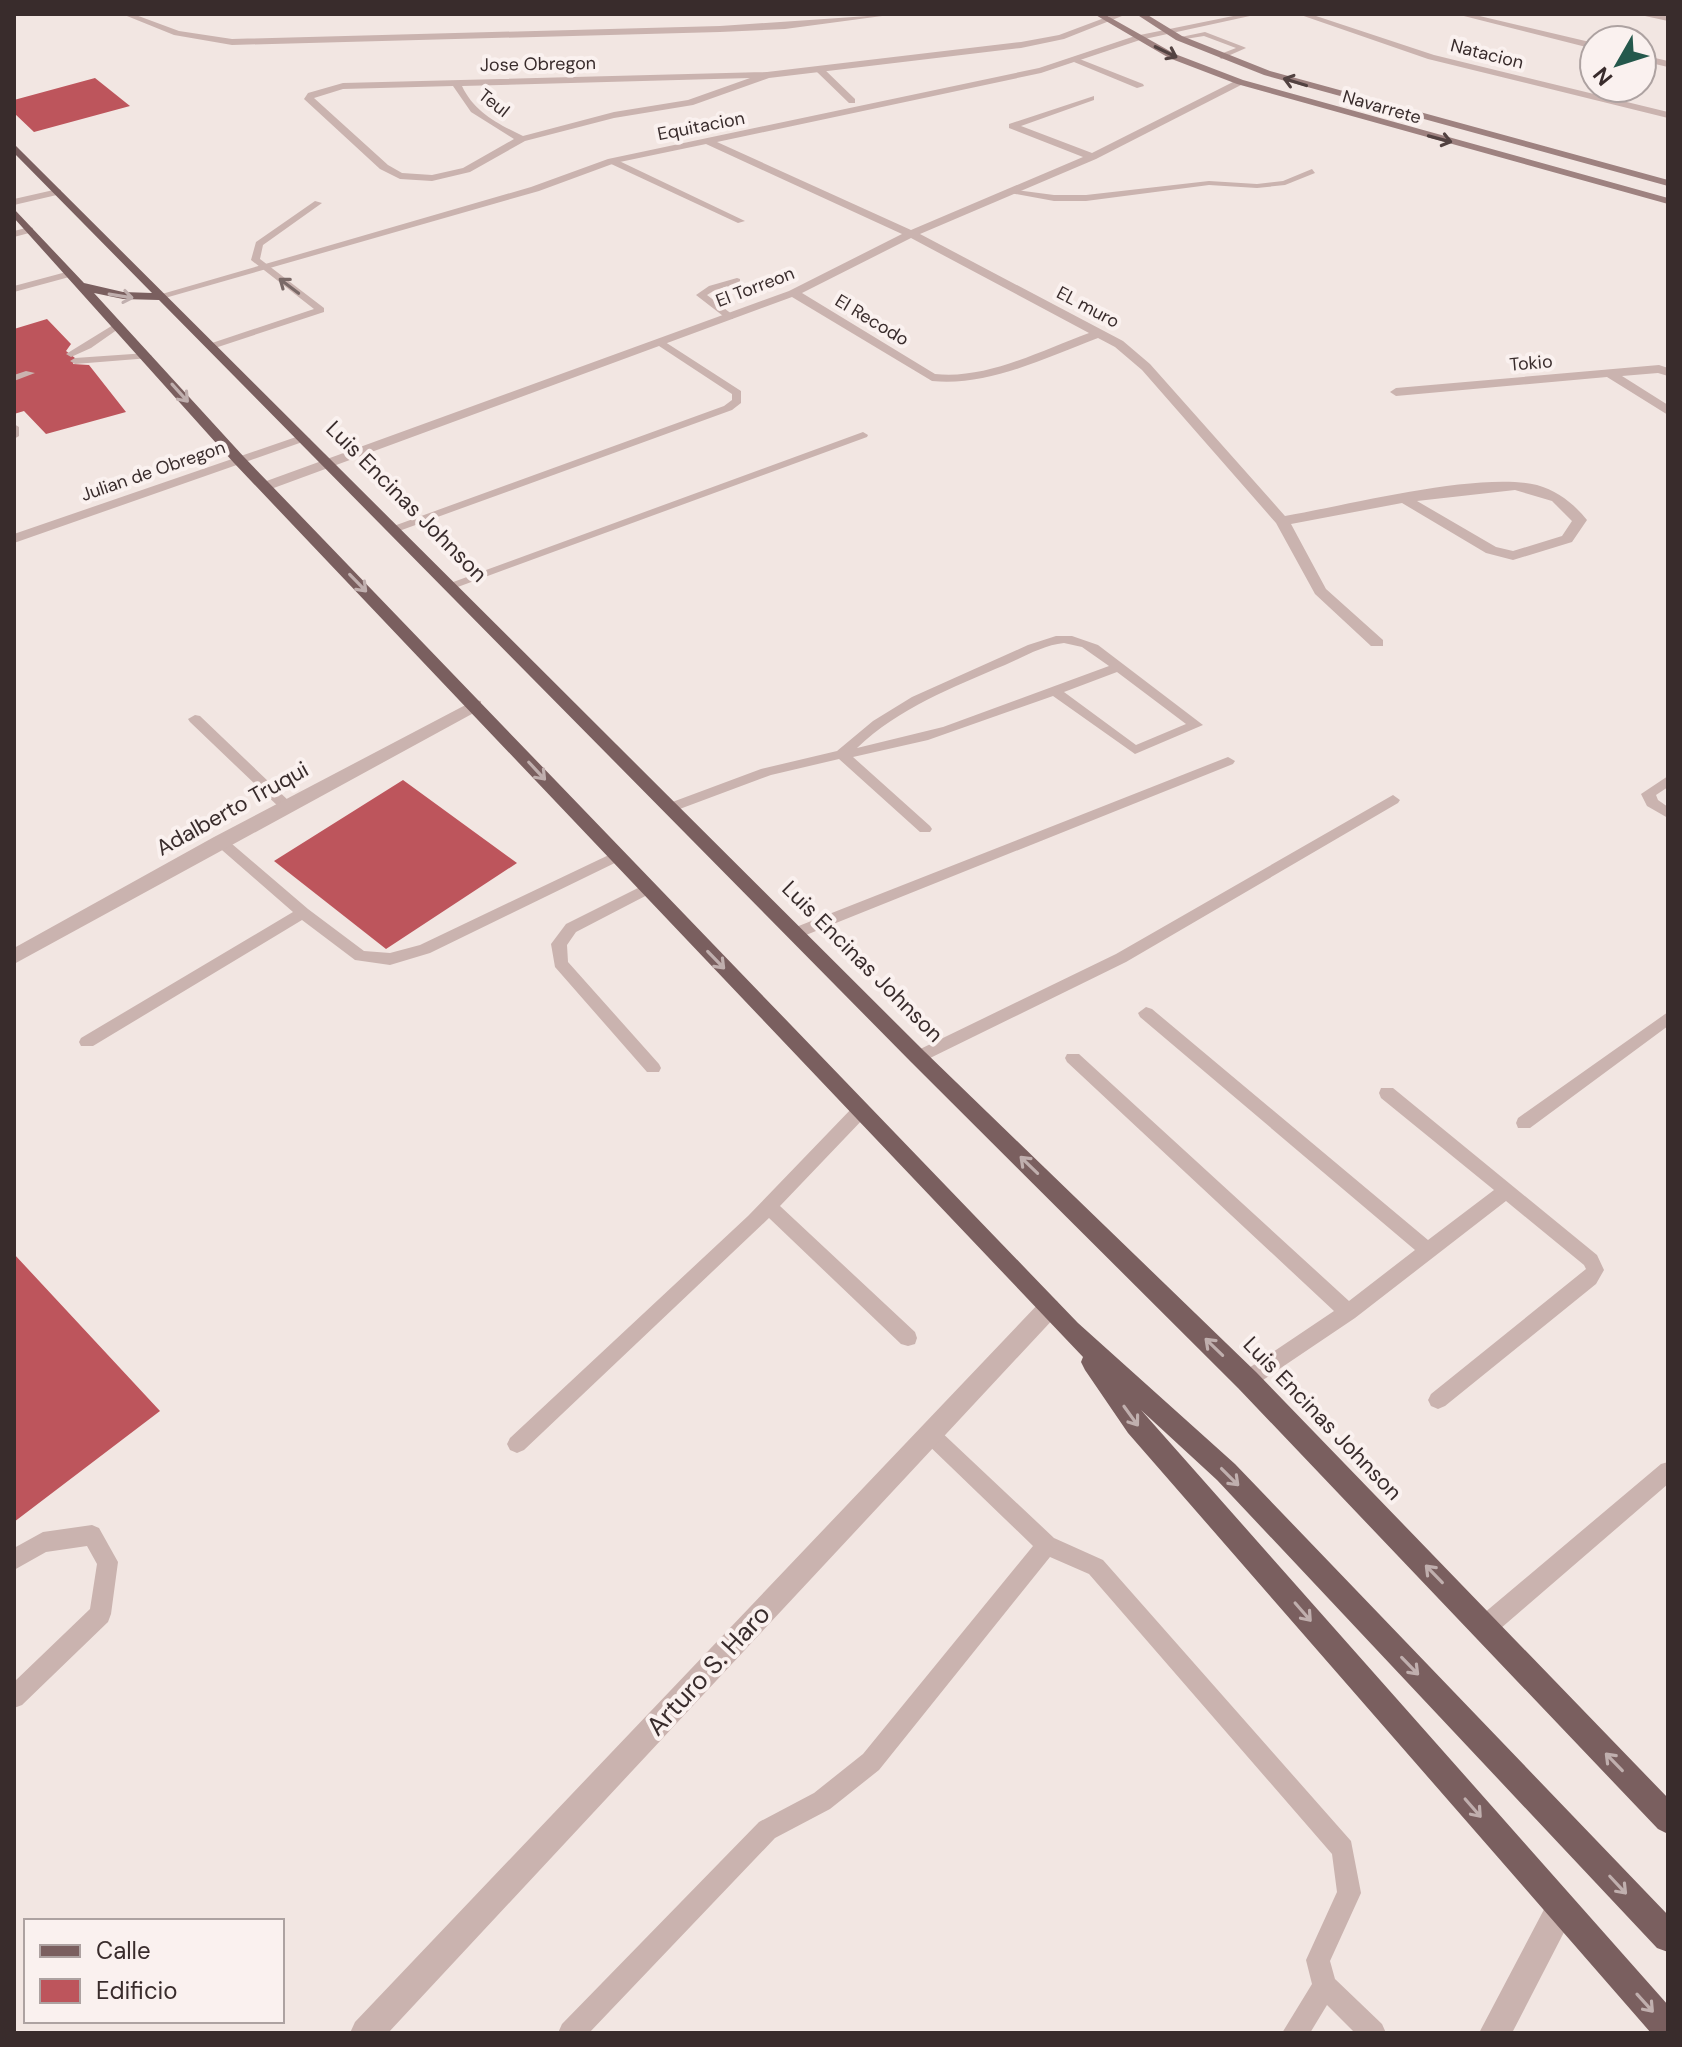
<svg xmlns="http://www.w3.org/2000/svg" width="1682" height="2047" font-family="'DM Sans',sans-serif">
  <rect width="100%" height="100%" fill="#f2e6e2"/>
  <!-- building -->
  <path fill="#bd555c" d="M95,78L130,106L34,132L14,113V100Z
    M47,319L71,344L66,351L75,358L73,364L89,365L126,412L46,434L24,411L14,414V329Z
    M403,780L517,863L386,949L274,861Z
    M14,1254L160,1411L14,1522Z"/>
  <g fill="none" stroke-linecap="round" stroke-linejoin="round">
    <!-- service -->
    <path fill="#cab3af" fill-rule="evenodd" d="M1205,32L1244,47L1246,48L1221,59L1218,55L1236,48L1204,36L1179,40L1176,38Z
      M1077,58L1143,84L1144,86L1137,88L1074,62Z
      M817,68H823L855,99V103H849L817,72Z
      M609,159H615L745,221L738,223L609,163Z
      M1312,169L1315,173L1285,185L1257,188L1209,185L1086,201H1054L1005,192L1009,189L1054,195H1086L1209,181L1257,184L1283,181Z
      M58,189L61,190V194L14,205V199Z
      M315,201L322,203L263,245L260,259L324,308V312L215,348H209V344L314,309L251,260L256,242Z
      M30,227L33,228V232L14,237V231Z
      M70,271L73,272V276L14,292V286Z
      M737,278L740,279V283L715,290L707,295L733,315V319H727L696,295L709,286Z
      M118,322L123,325L121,327L91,348L71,357L66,354Z
      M656,340H662L741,391V403L732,410L399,531H391V527L724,406L732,400V394L656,344Z
      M147,353L152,356L150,358L75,364L70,361L75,358Z
      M26,371L35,373L14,381V375Z
      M14,424L19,427V436L14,439Z
      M863,432L868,435L867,437L455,588L451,589L445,585Z
      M1056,636H1072L1098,645L1203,725L1135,754L1053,696L928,740L853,757L930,826L932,829L930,832H920L839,759L771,775L677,810H667L665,807L667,804L761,769L837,751L873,721L912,697L1028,645ZM1064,643L1082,647L1109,666L943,727L857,748C899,708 953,687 1005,665C1024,657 1043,645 1064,643ZM1117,672L1186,724L1136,745L1064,692Z
      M195,715L200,716L291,803L293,806L291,809H281L190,722L188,719Z
      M1228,757L1235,761L1233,764L801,937H791L788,933L791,929Z
      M1668,776V787L1656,795L1658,800L1668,807V818L1647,806L1641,794Z
      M1393,795L1400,800L1398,803L1126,962L924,1061H912L910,1057L912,1053L1116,954Z
      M220,836L225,838L308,909L364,951L390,953L420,945L613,853H623L625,856L623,859L430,953L390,965L355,960L302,920L93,1046H81L79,1042L81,1038L293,912L215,844L213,841L215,838Z
      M648,883L655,888L653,892L576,932L567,945L568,962L659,1064L661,1068L659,1072H647L555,967L551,944L566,924Z
      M1146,1007L1152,1009L1428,1240L1494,1190L1381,1098L1379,1093L1381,1088H1393L1597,1255L1604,1270L1596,1284L1445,1406L1438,1409L1431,1406L1428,1400L1431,1394L1586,1269L1584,1265L1506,1201L1355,1318L1254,1386L1247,1389L1240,1386L1237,1380L1240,1374L1334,1311L1067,1062L1065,1058L1067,1054H1079L1349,1301L1415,1250L1140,1017L1138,1013Z
      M1668,1012V1026L1530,1128H1518L1516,1123L1518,1118Z
      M860,1104L866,1106L868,1111L866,1116L780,1206L915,1332L917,1338L915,1344L908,1346L901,1344L769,1218L524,1450L517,1453L510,1450L507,1444L510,1438L748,1216L854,1106Z
      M930,1425L937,1428L1054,1538L1103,1560L1351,1841L1361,1893L1330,1961L1335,1979L1382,2024L1386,2033H1355L1327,2005L1310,2033H1282L1312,1984L1306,1960L1337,1892L1332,1854L1089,1574L1050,1557L879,1770L830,1809L775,1838L589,2033H558L562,2024L759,1822L814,1793L863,1754L1033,1546L923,1440L920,1434L923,1428Z
      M1668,1462V1484L1493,1635L1485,1638L1477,1635L1474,1627L1477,1619L1661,1464Z
      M92,1525L99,1528L118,1562L111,1614L108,1622L22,1705L14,1708V1682L90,1609L97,1564L87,1546L46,1552L14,1570V1548L43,1532Z"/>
    <!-- minor -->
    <path fill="#cab3af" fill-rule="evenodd" d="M122,14H133L179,31L232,39L720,26L897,14L785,29L720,32L232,45L174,35Z
      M1115,14H1127L1064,39L1021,48L769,78L693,105L614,118L525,141L470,172L432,181L400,179L380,169L304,99L308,93L343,83L767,72L1021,42L1059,35ZM750,78L688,100L614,112L523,136C498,124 474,112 462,86ZM453,86L471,112L514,139L463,168L432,175L402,173L388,165L314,98L343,89Z
      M1243,14H1259L1140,40L1041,73L717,142L911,230L1083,157L1009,128V124L1094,96V100L1021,126L1092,153L1237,80H1243V84L1096,159L920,234L1123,341L1150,364L1285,516C1348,505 1479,471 1537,485C1558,491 1574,504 1587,520L1572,542L1513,560L1486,553L1402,503L1291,524L1326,589L1383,640V646H1371L1315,594L1276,523L1142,370L1115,347L1098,338C1047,357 988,387 932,381L792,297L271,489H261V483L789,291L902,234L706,144L615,163L539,191L165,298L155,296L531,187L608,159L1039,68L1135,36ZM911,238L1089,333C1042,350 986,380 935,374L802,293ZM1515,490L1552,501L1572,521L1562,536L1513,551L1496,547L1417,501Z
      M1298,14H1310L1434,55L1668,112V118L1428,59Z
      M1456,14H1471L1594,43V49Z
      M1644,14L1668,15V21L1645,16Z
      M1642,55L1668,61V67L1642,61Z
      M1659,365L1668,368V376L1658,373L1622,376L1668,405V415L1607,377L1396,396L1390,392L1396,388Z
      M299,436L311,439L14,543V534Z
      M475,700L481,701V709L14,964V948L214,837Z
      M1049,1298L1057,1301L1061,1308L1057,1315L388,2033H350L355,2022L1041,1301Z
      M1561,1894L1572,1898L1576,1909L1512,2033H1479L1550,1898Z"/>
    <!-- secondary -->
    <path fill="#9e8280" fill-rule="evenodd" d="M1094,14H1104L1175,54L1243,80L1668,198V204L1237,84L1169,58Z
      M1136,14H1146L1182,36L1270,71L1668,180V186L1264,75L1176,40Z"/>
    <!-- primary -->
    <path fill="#7a5f5f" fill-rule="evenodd" d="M14,144L925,1052L1256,1372L1668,1798V1834L1658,1829L1238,1388L911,1062L159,300L123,299L94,293L244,457L1078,1323L1235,1464L1668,1915V1952L1657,1948L1217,1480L1141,1410L1668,2005V2033H1651L1128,1433L1085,1370L1081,1362L1083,1357L234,463L14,218V209L84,283L123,292L152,293L14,153Z"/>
  </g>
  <!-- one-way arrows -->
  <defs><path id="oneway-shaft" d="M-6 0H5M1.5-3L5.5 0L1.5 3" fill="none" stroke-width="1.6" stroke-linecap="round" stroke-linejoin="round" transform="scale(2)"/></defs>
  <g stroke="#524241">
    <use href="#oneway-shaft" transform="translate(1166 52) rotate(26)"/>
    <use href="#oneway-shaft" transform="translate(1295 82) rotate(-163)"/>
    <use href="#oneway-shaft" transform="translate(1440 139) rotate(15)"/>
  </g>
  <use stroke="#7a6967" href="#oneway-shaft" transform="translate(289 286) rotate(-143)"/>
  <g stroke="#c0afae">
    <use href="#oneway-shaft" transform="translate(121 296) rotate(9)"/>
    <use href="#oneway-shaft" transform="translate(180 393) rotate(48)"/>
    <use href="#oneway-shaft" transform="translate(358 583) rotate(46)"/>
    <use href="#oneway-shaft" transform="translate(537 771) rotate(47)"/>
    <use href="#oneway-shaft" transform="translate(716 960) rotate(46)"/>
    <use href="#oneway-shaft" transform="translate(1029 1165) rotate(-136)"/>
    <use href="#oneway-shaft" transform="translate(1214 1347) rotate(-136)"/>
    <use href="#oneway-shaft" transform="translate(1131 1416) rotate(54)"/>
    <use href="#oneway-shaft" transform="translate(1230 1477) rotate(45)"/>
    <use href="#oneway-shaft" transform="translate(1434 1574) rotate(-134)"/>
    <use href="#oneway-shaft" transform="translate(1303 1612) rotate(49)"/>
    <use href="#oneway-shaft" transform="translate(1410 1666) rotate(46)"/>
    <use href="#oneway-shaft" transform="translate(1614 1762) rotate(-134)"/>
    <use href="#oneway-shaft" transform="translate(1473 1808) rotate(49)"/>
    <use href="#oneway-shaft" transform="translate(1618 1885) rotate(47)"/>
    <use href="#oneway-shaft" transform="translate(1645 2003) rotate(48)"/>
  </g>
  <g text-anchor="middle" stroke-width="8" stroke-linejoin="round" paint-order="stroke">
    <!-- far-street labels -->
    <g font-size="18" fill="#392c2c" stroke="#faf1ef">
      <text transform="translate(1487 54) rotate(14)" y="6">Natacion</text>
      <text transform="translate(538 64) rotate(-1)" y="6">Jose Obregon</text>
      <text transform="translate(494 103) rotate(38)" y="6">Teul</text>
      <text transform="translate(1382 107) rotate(16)" y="6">Navarrete</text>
      <text transform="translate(701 126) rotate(-11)" y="6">Equitacion</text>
      <text transform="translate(755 287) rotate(-21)" y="6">El Torreon</text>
      <text transform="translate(1088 307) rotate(28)" y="6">EL muro</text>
      <text transform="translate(872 320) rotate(31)" y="6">El Recodo</text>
      <text transform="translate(1531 363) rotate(-5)" y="6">Tokio</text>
      <text transform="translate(153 471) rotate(-19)" y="6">Julian de Obregon</text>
    </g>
    <!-- street labels -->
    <g font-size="22" fill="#392c2c" stroke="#faf1ef">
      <text transform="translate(407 501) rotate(45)" y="8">Luis Encinas Johnson</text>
      <text transform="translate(232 808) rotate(-29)" y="8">Adalberto Truqui</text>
      <text transform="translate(863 961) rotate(45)" y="8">Luis Encinas Johnson</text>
      <text transform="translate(1323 1418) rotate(46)" y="8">Luis Encinas Johnson</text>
    </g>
    <!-- near-street labels -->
    <g font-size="26" fill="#392c2c" stroke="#faf1ef">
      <text transform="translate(708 1670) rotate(-47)" y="9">Arturo S. Haro</text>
    </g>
  </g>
  <!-- border -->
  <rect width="1682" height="2047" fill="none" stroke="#392c2c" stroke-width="32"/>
  <!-- legend -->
  <rect x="24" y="1919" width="260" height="104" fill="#faf1ef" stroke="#ada2a1" stroke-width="2"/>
  <rect x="40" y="1945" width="40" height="12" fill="#7a5f5f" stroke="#ada2a1" stroke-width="2"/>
  <text x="96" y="1959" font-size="24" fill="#392c2c">Calle</text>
  <rect x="40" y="1979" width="40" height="24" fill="#bd555c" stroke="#ada2a1" stroke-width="2"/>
  <text x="96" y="1999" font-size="24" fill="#392c2c">Edificio</text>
  <!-- north arrow -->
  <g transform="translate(1618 64) rotate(231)"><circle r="38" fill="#faf1ef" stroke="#ada2a1" stroke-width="2"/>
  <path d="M0-6L14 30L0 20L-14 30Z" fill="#24584c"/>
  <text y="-12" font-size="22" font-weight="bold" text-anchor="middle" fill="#392c2c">N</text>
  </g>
</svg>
